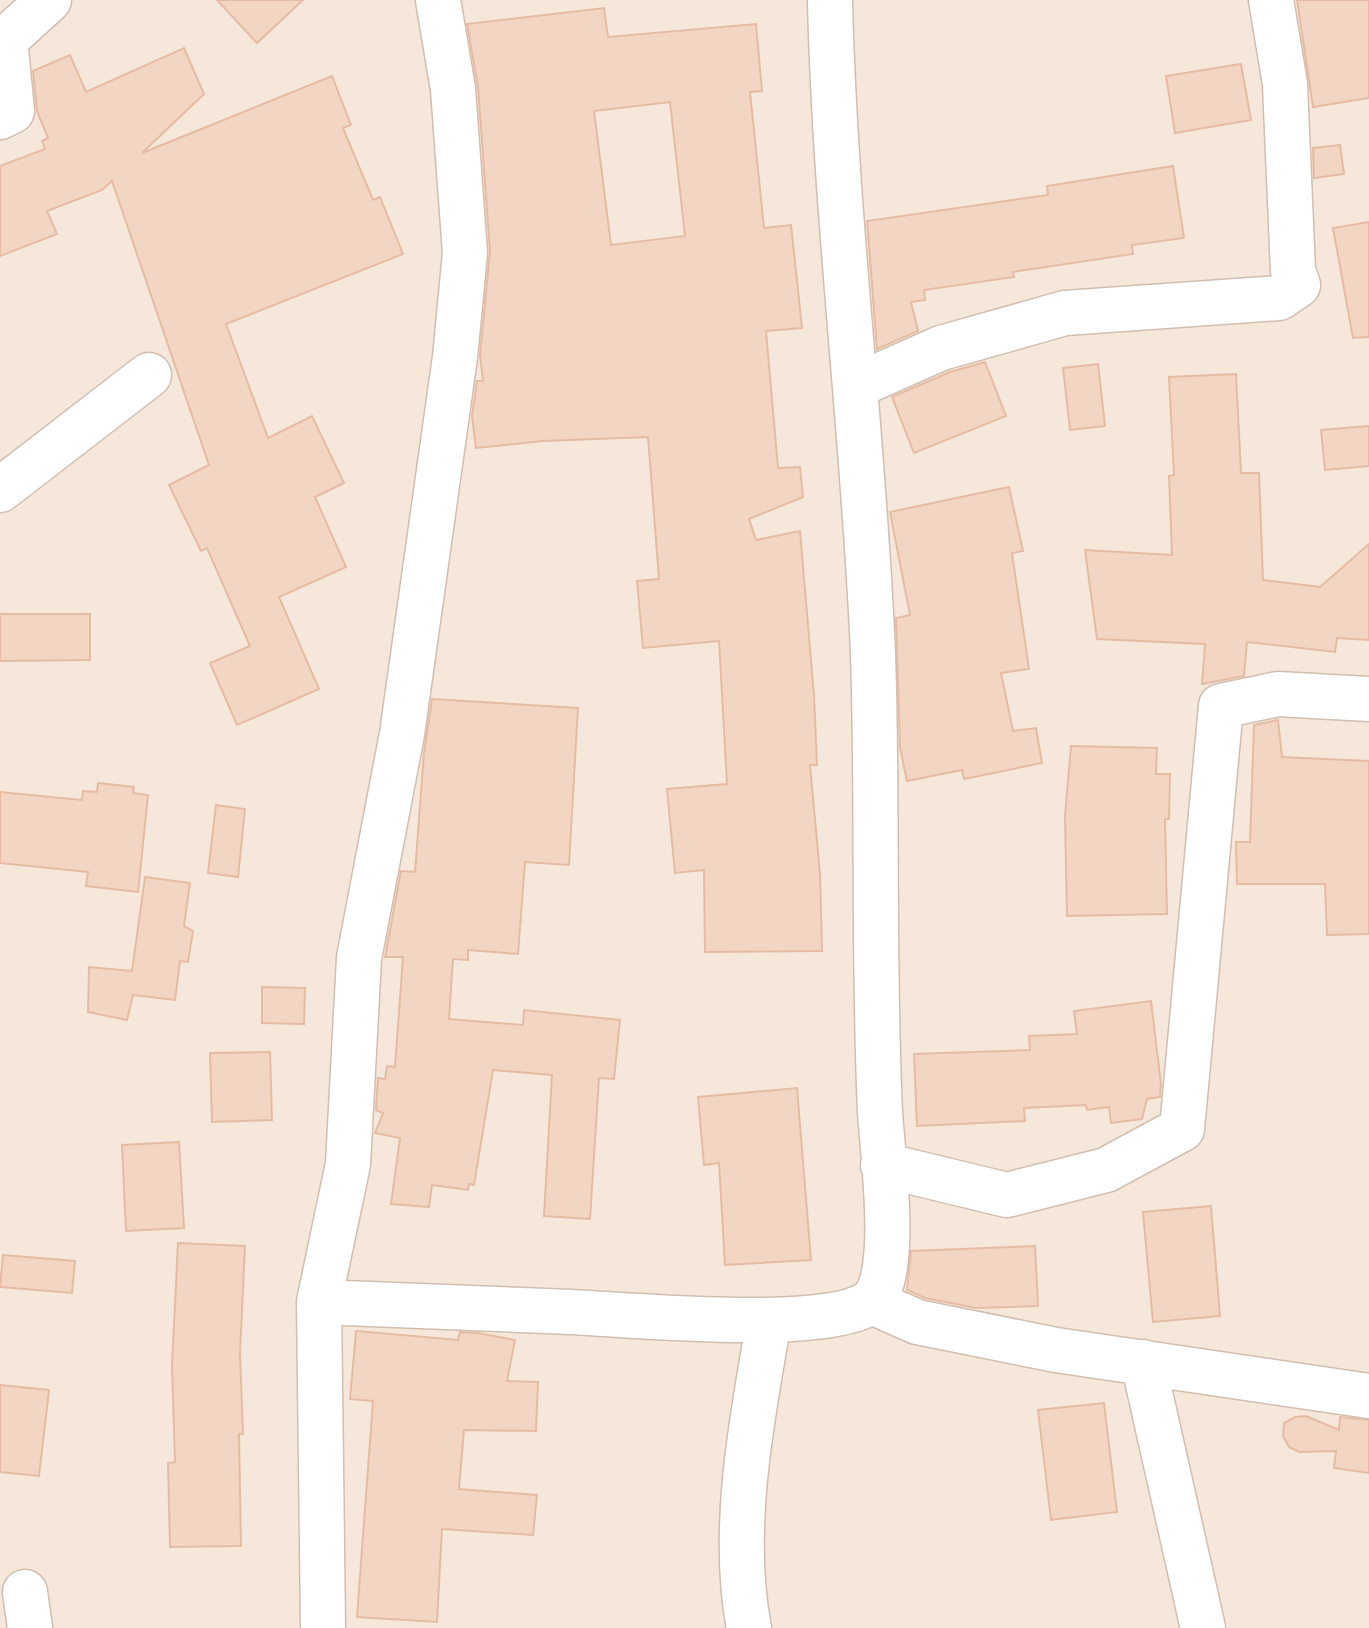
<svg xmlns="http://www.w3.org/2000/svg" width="1369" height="1628" font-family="Quicksand,sans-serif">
  <rect width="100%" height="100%" fill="#fdf6ec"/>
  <!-- residential -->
  <path fill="#f5e8da" d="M0,0H1369V1628H0Z"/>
  <!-- building -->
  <path fill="#f3d5c3" stroke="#e6bba3" stroke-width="2" fill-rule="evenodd" d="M217,0H303L257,43Z
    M1297,0H1369V98L1313,107Z
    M604,8L608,37L756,24L762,91L750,92L764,228L791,225L802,328L766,331L778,468L800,467L803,497L749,519L756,540L800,531L814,696L817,765H810L820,874L822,951L705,952L704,870L675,873L667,789L727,784L719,641L643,648L637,581L659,579L648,437L543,441L476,448L472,416L477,381H483L480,355L490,251L478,87L467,24ZM670,102L685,236L611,245L594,111Z
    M184,48L204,94L142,153L332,76L351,125L343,128L373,200L380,197L403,254L226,324L268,438L312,416L344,483L315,497L346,567L279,597L319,689L237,725L210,663L250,646L207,548L201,551L169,485L209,465L112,181L102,190L47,211L57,234L0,256V166L45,149L42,141L48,138L37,111L33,71L70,55L86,92Z
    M1241,64L1251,120L1175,133L1166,76Z
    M1340,145L1344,174L1314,178L1313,148Z
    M1173,166L1184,238L1132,245L1133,254L1013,272L1014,277L924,290L925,300L911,302L918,331L877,349L867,221L1048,195L1047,186Z
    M1369,222V337L1353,338L1333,228Z
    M985,362L1006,416L914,453L892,397L950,372Z
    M1098,364L1105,426L1070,430L1063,368Z
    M1236,374L1241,473H1259L1263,580L1320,587L1369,544V640L1337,638L1335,652L1247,642L1244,676L1202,684L1205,644L1097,639L1085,550L1172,555L1169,476L1174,475L1169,377Z
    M1369,426V466L1325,470L1321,430Z
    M1009,487L1023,551L1012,553L1029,669L1001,673L1013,731L1036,728L1042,763L964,779L962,770L907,781L900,747L896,618L910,615L890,512Z
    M0,614H90V660L0,661Z
    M432,699L578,708L569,865L525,862L518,954L468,950V960L453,959L449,1019L523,1025L524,1010L620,1020L614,1079L599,1078L590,1219L544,1216L552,1075L493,1070L474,1185L469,1184L468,1190L432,1185L429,1207L391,1204L400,1138L375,1133L383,1113L376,1110L378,1078L385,1079L387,1066L395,1067L403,957H385L401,871L415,872L424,753Z
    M1278,720L1282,757L1369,761V934L1327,935L1325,884H1237L1236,842H1250L1254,725Z
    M1071,746L1157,748L1156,774H1170L1169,819H1165L1167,914L1067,916L1065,816Z
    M98,783L134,787L133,793L148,795L138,892L86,886L88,872L0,863V792L82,800L83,791L97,792Z
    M216,805L245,809L238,877L208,873Z
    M145,877L190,883L184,926L193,931L188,962L180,961L175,1000L133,995L127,1020L88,1012L89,967L132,971Z
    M262,987L305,988L304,1024L262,1023Z
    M1151,1001L1161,1084L1160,1097L1147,1099L1142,1119L1111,1123L1109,1107L1087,1110L1086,1105L1024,1108L1025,1121L917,1126L914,1054L1030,1050L1029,1036L1077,1034L1074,1011Z
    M270,1052L272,1120L212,1122L210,1053Z
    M797,1088L811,1260L725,1265L719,1163L704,1165L698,1097Z
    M179,1142L184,1228L126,1231L122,1145Z
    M1211,1206L1220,1316L1153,1322L1143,1212Z
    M178,1243L245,1246L240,1353L243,1434H239L241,1546L170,1547L168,1463L175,1462L172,1365Z
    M1035,1246L1038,1306L976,1308L925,1298L907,1290L911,1251Z
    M3,1255L75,1261L72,1293L0,1287Z
    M356,1331L458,1340L460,1332L478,1333L515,1340L507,1381L538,1382L536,1431L464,1430L459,1489L537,1495L533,1535L442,1529L437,1622L357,1617L373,1401L350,1399Z
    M0,1385L49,1390L39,1476L0,1472Z
    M1104,1403L1117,1512L1051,1520L1038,1410Z
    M1306,1416L1339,1430L1340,1417L1369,1420V1473L1334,1468L1336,1451L1299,1452L1289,1447L1283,1436L1284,1423L1295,1417Z"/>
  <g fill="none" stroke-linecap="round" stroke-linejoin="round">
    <!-- street casing -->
    <g stroke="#d1beb0" stroke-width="47">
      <path id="street" d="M0,117L12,111L5,40L49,0
        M858,385L941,348L1065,313L1279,298L1298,285L1293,271L1285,84L1271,0
        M0,490L149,375
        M883,1165L1007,1195L1106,1170L1182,1129L1221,706L1278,694L1369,699
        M319,1302C403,1305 487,1308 571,1312C632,1315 823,1333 869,1303C901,1282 882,1150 880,1112C873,960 878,806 873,654C864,436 835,218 830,0
        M872,1302L917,1322L1056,1350L1369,1396
        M1143,1362L1203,1628
        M25,1592L30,1628
        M323,1628L319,1302L348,1164L359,958L402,734L455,357L465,253L453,89L438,0
        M749,1628C730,1531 752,1417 769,1321"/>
    </g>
    <!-- street -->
    <use href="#street" stroke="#fff" stroke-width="44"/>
  </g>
</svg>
